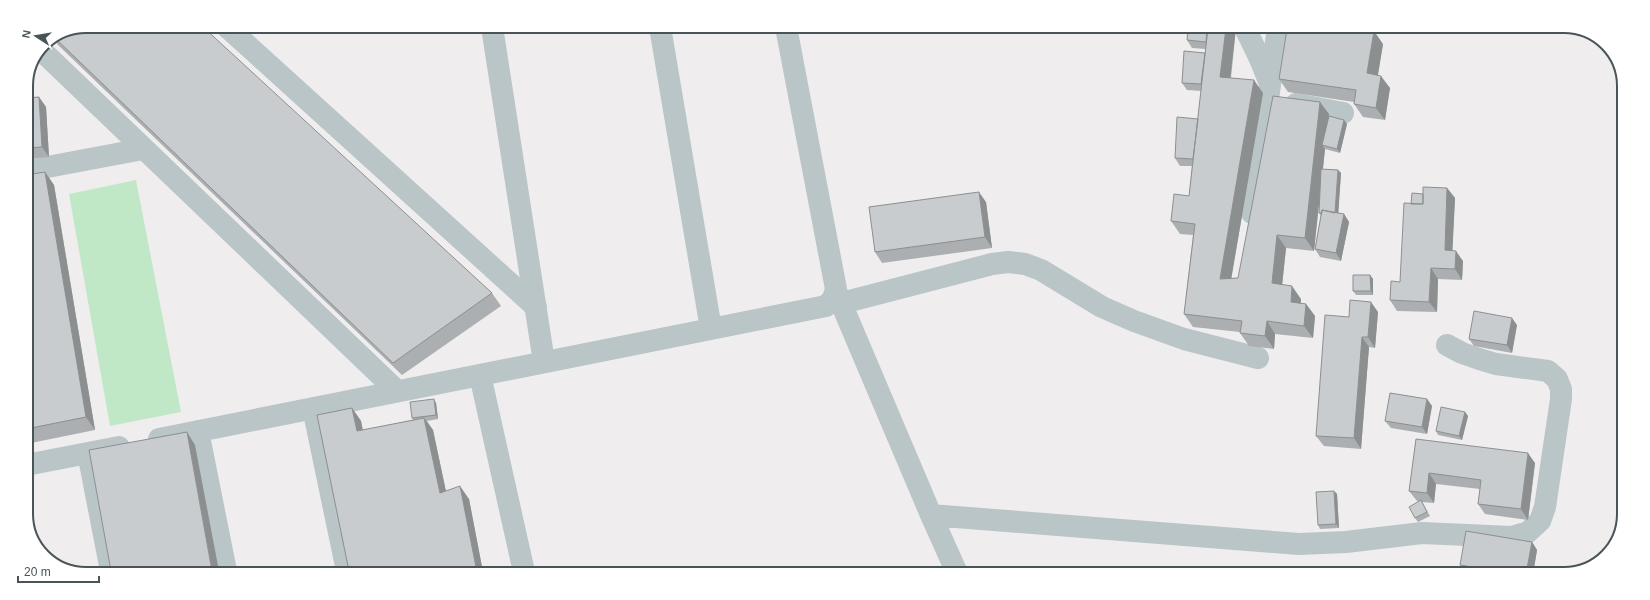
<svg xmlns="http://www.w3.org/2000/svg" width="1650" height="600" font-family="Arial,sans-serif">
  <rect width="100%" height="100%" fill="#f0edee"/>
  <!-- green -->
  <path fill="#c1e8c6" d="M136,180L181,412L110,426L69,194Z"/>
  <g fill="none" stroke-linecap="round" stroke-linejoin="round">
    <!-- minor -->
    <path stroke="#bac5c8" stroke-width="22" d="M226,26L536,307
      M492,27L544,362
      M660,27L711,329
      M1245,28L1260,59L1270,84
      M41,50L397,391
      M1296,104L1343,113
      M26,171L143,149
      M1252,213L1278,28
      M836,291L931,515L957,573
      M842,303L992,264L1008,262L1025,264L1041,270L1102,307L1134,321L1184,339L1258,358
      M480,375L524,572
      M313,408L347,571
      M198,431L226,571
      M159,439L826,306L833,299L836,289L786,27
      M88,453L111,571
      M26,465L119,447
      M931,515L1299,544L1346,542L1422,533L1512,537L1528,532L1540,521L1545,507L1561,399V389L1557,379L1548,371L1496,364L1479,359L1462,353L1447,345"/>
  </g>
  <!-- wall -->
  <path fill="#acafb1" d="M82,28L492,293L501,306L402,375L58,45L54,39Z
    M1236,28L1231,78L1263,93L1231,279L1238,278L1329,114V116L1344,120L1347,124L1340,153L1325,149L1323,169L1338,170L1341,173L1338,213L1344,214L1349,222L1341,261L1320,257L1315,249L1321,216L1319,213V199L1314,251L1286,248L1282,285L1301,299V303L1306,304L1315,316L1313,338L1275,334L1274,349L1249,346L1240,333V332L1193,327L1184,314L1193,235L1180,234L1171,221L1189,196L1192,166H1180L1175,158L1198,119L1201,91L1187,90L1182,83L1205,53V49L1192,48L1187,40Z
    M1383,44L1378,75L1390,88L1385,120L1363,117L1354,104V102L1288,92L1279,79Z
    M39,97L46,107L49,157L26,159V98Z
    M45,172L54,185L95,430L26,444V175Z
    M1447,188L1455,198L1452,251L1463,261L1462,280L1438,279L1437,312L1397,311L1390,300L1400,282L1411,204L1423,194Z
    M986,202L992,248L882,263L875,252Z
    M1370,275L1373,279V295H1356L1353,291Z
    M1378,312L1375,348L1369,347L1361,449L1324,446L1316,436L1349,317Z
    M1517,325L1512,353L1474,346L1469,339Z
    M1427,399L1432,406L1427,434L1391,428L1385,421Z
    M436,403L438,419L427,421L433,430L446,491L469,499L483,572L349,571L352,408L361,421L363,430L413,420L412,418Z
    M1465,412L1468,416L1462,440L1438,435L1436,431Z
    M1416,439L1535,463L1528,520L1485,514L1478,504L1480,489L1436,484L1434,503L1422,502L1430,516L1418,522L1415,518L1419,501H1417L1409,491Z
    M1334,491L1337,494L1339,528L1320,529L1318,525Z
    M1532,542L1537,550L1533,574H1476L1466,572L1460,565Z"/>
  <!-- shaded-wall -->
  <path fill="#8c8f90" d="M1226,28H1236L1229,89L1220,77Z
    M1374,31L1383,44L1376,86L1367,73Z
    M1381,76L1390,88L1385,120L1376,108Z
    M1254,80L1263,93L1229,292L1220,279Z
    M39,97L46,107L49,157L42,147Z
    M1320,102L1329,114L1325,146L1322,145L1325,149L1314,251L1305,238Z
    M1344,120L1347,124L1340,153L1337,149Z
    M1338,170L1341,173L1338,218L1335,214Z
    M45,172L54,185L95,430L86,417Z
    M1447,188L1455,198L1452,261L1445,250Z
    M979,192L986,202L992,248L985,237Z
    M1344,214L1349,222L1341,261L1336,253Z
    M1277,235L1286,248L1281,296L1272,283Z
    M1456,251L1463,261L1462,280L1455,269Z
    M1431,268L1438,279L1437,312L1429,302Z
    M1370,275L1373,279V295L1371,291Z
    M1292,286L1301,299L1300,315L1291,302Z
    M1371,302L1378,312L1375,348L1368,337Z
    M1306,304L1315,316L1313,338L1304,326Z
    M1512,318L1517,325L1512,353L1507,345Z
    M1267,321L1275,334L1274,349L1265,336Z
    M1362,337L1369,347L1361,449L1354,438Z
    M434,399L436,403L438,419L436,415Z
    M1427,399L1432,406L1427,434L1422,427Z
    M352,408L361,421L365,444L357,431Z
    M1465,412L1468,416L1462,440L1459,436Z
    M424,418L433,430L449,506L440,493Z
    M187,432L195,445L219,571H212Z
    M1528,453L1535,463L1528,520L1521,509Z
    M1429,473L1436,484L1434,503L1427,493Z
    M460,486L469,499L483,572H477Z
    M1334,491L1337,494L1339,528L1336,524Z
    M1532,542L1537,550L1533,574H1526Z"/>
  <!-- building -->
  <path fill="#c8ccce" stroke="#8c8f90" d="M95,26H202L492,293L393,363L56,39L82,28Z
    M1188,28H1207L1206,42L1187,40Z
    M1208,28H1226L1220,77L1254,80L1220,279L1238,278L1273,96L1320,102L1305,238L1277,235L1272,283L1292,286L1291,302L1306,304L1304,326L1267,321L1265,336L1240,333L1242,321L1184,314L1195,224L1171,221L1174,194L1189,196Z
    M1287,29H1357L1374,31L1367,73L1381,76L1376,108L1354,104L1356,90L1279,79Z
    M1184,51L1205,53L1201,84L1182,83Z
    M39,97L42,147L26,148V98Z
    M1329,116L1344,120L1337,149L1322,145Z
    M1177,117L1198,119L1193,159L1175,158Z
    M1321,169L1338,170L1335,213L1322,210V213H1319Z
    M45,172L86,417L26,429V175Z
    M1423,187L1447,188L1445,250L1456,251L1455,269L1431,268L1429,302L1390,300L1391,281L1400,282L1404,203L1423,204Z
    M979,192L985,237L875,252L869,207Z
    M1412,193L1423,194V204H1411Z
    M1322,210L1344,214L1336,253L1315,249Z
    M1353,275H1370L1371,291H1353Z
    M1350,300L1371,302L1368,337H1362L1354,438L1316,436L1325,315L1349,317Z
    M1474,311L1512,318L1507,345L1469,339Z
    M1390,393L1427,399L1422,427L1385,421Z
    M434,399L436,415L412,418L410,402Z
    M1441,407L1465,412L1459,436L1436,431Z
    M352,408L357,431L424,418L440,493L460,486L477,572L349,571L317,415Z
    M187,432L212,571H111L89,450Z
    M1416,439L1528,453L1521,509L1478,504L1481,480L1429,473L1427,493L1409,491Z
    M1334,491L1336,524L1318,525L1316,492Z
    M1421,500L1427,512L1415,518L1409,507Z
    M1466,531L1532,542L1526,574H1514L1460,565Z"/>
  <!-- crop -->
  <path d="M0 0H1650V600H0ZM86 33H1564A53 53 0 0 1 1617 86V514A53 53 0 0 1 1564 567H86A53 53 0 0 1 33 514V86A53 53 0 0 1 86 33Z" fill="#fff" fill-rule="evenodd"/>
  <path fill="none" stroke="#485458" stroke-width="2" d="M86 33H1564A53 53 0 0 1 1617 86V514A53 53 0 0 1 1564 567H86A53 53 0 0 1 33 514V86A53 53 0 0 1 86 33Z"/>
  <!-- north arrow -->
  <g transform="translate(36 36) rotate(282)" stroke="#ffffff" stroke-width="3" paint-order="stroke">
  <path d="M0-3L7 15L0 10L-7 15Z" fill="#485458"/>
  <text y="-6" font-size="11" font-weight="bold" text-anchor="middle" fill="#485458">N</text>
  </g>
  <!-- scale -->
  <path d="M18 576v6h81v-6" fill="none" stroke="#485458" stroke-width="2"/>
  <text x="24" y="576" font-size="12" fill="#485458" stroke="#ffffff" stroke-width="3" paint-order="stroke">20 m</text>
</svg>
